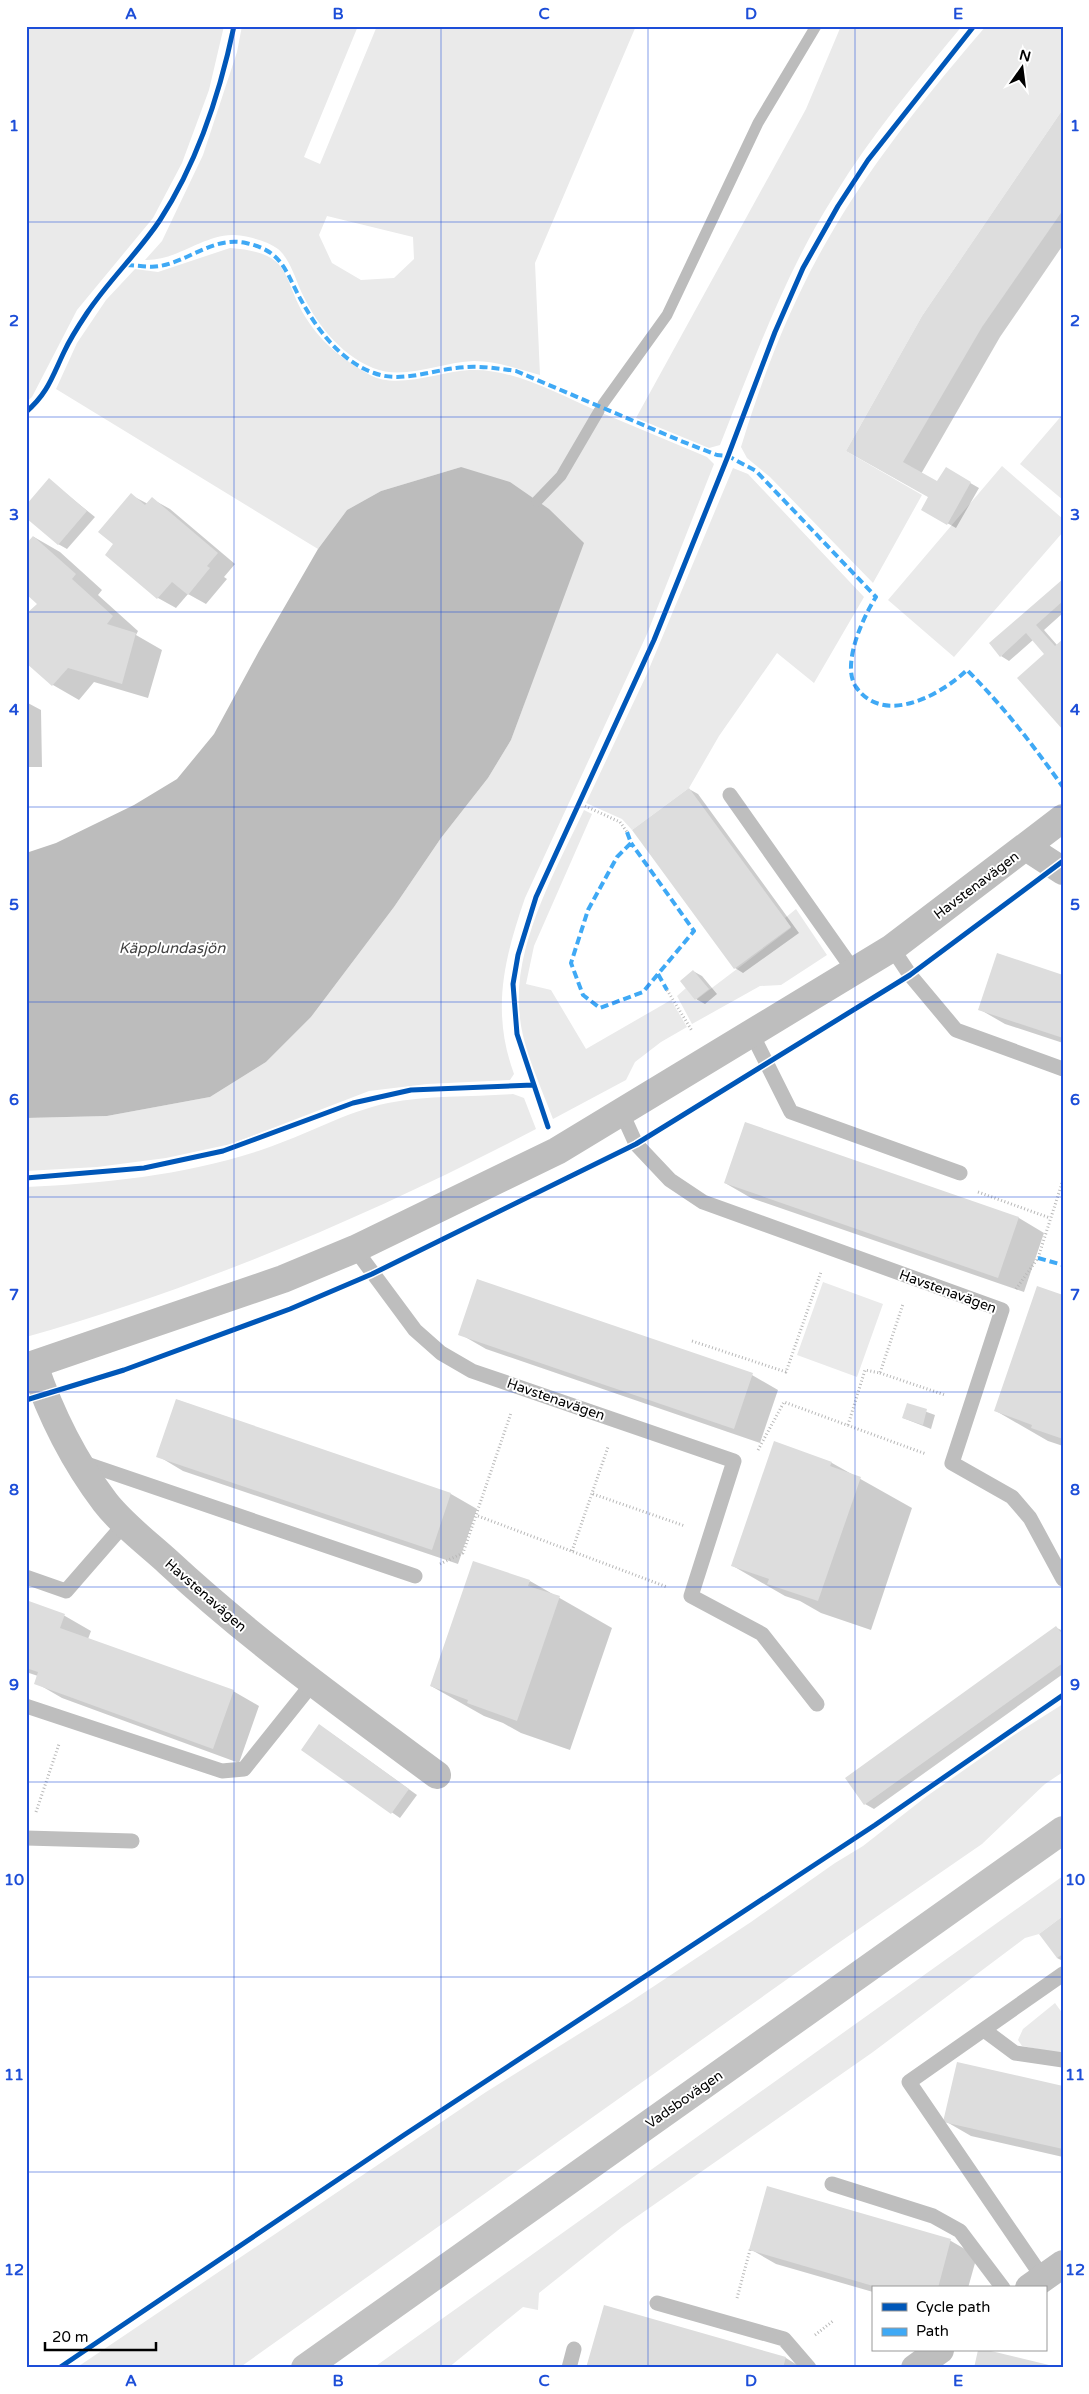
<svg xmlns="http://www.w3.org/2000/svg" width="1089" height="2394" font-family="'Varela Round',sans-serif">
  <rect width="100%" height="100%" fill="#fff"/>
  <!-- green -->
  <path fill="#eaeaea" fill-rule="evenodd" d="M26,26H224L209,90L182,163L153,218L77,310L32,397L26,402Z
    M242,26H358L304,157L320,164L377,26H636L535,263L540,375C519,369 496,361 474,361C441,362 404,381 373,368C338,353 315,322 300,289C295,277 289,258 278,249C268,241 245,235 232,235C201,236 176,261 145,260L162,241L203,155L237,52ZM327,216L413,237L414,259L394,278L361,280L332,263L319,235Z
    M841,26H962C917,81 871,135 834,196C785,273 754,360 720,445L709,448L636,418L806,109Z
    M986,26H1063V109L922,316L846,451L922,495L873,583L770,477L747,458L741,447C764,371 794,295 835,227C878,155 931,90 986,26Z
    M230,248C298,253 279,280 310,324C325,346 347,362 370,375C398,390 441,371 470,370C512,368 558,394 595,410C632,426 670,441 707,457L714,464L647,634L525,898C504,959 491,1011 514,1074L510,1080L427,1084L369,1091L231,1144L166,1158L97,1167L26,1171V1118L107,1116L210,1097L266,1062L311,1017L394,907L441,838L488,778L511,740L526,699L461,467L381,491L347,510L318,549L56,389L77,343L106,300L135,269L158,272Z
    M1063,414V500L1020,464Z
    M1002,466L1063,519V532L954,657L888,600Z
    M733,468L748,474L864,597L814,683L777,653L719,736L689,788L632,830L622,819L586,803L646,676Z
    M584,810L592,814L534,946L526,984L551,990L586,1049L671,1000L687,1027L661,1042L635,1062L626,1080L553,1119C542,1089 523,1049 520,1018C511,948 555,872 584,810Z
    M796,909L827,955L781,985L760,986L692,1024L677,996L686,988L696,1000L791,928L785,918Z
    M513,1094L524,1098L536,1129C373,1214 203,1287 26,1337V1187C107,1183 187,1175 264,1149C306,1135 345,1112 388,1103C428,1095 472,1097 513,1094Z
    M823,1282L883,1304L857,1377L797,1355Z
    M1063,1704V1772L1045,1784L982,1844L834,1946L239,2368H76L486,2092L630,2002L751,1922L835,1863L863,1846L927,1796L1011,1737Z
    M1063,1876V1916L1039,1934L1025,1938L873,2052L622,2227L539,2293L538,2310L523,2307L448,2368H373Z
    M1055,2003L1063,2014V2054L1022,2046L1018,2040L1023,2029Z"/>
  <!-- water -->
  <path fill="#bcbcbc" d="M461,467L510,482L549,509L584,543L511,740L488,778L441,838L394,907L311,1017L266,1062L210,1097L107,1116L26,1118V853L56,843L134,805L177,779L214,734L259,651L318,549L347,510L381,491Z"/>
  <!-- shadow -->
  <path fill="#0003" d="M1063,112V245L1000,337L921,474L938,483L946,469L979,488L956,528L922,509L929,497L847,451Z
    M49,480L95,517L67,549L58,544Z
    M131,495L148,504L152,499L170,509L235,564L224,577L227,579L206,604L188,594L176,608L158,598L115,544Z
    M34,537L60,552L102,590L98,595L138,631L136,635L162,650L148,698L94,682L79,700L53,685L39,604Z
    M1063,581V613L1044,630L1057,645L1047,654L1033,640L1009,661L1001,656Z
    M26,702L41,710L42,767H26Z
    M689,789L698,794L799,933L743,973L735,968Z
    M693,971L702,976L717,994L705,1004L696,999L681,981Z
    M1063,977V1043L1005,1024L979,1009Z
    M725,1183L1019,1218L1044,1233L1024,1292L751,1198Z
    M1063,1296V1446L1048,1441L996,1411Z
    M460,1334L752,1375L778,1390L760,1443L486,1349Z
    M177,1400L451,1494L477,1509L458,1564L183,1471L158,1456Z
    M908,1405L935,1415L931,1429L903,1418Z
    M775,1443L832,1463L912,1508L871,1630L821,1613L800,1601L785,1596L733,1566Z
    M530,1581L612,1628L570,1750L521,1733L503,1723L484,1716L431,1686Z
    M26,1602L65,1616L91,1631L88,1639L233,1691L259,1706L239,1763L62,1698L36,1683L38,1676L26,1672Z
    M1057,1628L1063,1631V1674L874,1809L865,1804Z
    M328,1731L417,1795L400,1818L302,1750Z
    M1063,1918V1961L1057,1958Z
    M1063,2088V2157L971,2136L945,2121Z
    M768,2188L951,2241L977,2256L968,2288H873V2292L776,2264L750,2249Z
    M786,2358L802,2368H587Z"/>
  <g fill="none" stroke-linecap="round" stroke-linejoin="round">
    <!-- stream -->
    <path stroke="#bcbcbc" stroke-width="11" d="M603,404L667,315L758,123L816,26
      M537,501L561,476L599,411"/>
  </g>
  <!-- building -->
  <path fill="#ddd" d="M1063,109V210L982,327L903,462L937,481L946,467L971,482L947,525L921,510L928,497L846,451L922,316Z
    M49,478L87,511L58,545L26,518V505Z
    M131,493L145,505L152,497L218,553L207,566L210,568L188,595L172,582L157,599L105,555L113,544L98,532Z
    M33,536L76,574L72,579L113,616L107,624L136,633L122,684L68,668L52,686L26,663V614L37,604L26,594V544Z
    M1063,579V601L1036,625L1055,646L1063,639V730L1017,678L1044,654L1026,633L1000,657L989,643Z
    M689,788L791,927L734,969L632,830Z
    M997,953L1063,975V1038L978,1010Z
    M693,970L709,989L695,1000L680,981Z
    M745,1122L1019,1217L998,1278L724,1183Z
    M477,1279L753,1373L734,1429L458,1335Z
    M1037,1286L1063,1295V1439L1031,1428L1032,1425L994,1411Z
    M176,1399L451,1493L432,1550L156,1457Z
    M907,1403L927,1409L923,1425L902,1418Z
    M774,1441L832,1462L830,1466L861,1477L818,1601L767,1584L769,1579L731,1566Z
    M473,1561L530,1580L528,1586L560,1596L517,1721L467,1703L468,1700L430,1686Z
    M26,1600L65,1614L60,1628L234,1690L213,1749L34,1684L38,1672L26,1668Z
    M1056,1626L1063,1635V1663L864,1805L845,1778Z
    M319,1724L409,1789L391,1814L301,1750Z
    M1063,1916V1954L1057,1958L1039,1934Z
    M957,2062L1063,2086V2149L943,2122Z
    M767,2186L951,2239L938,2288H880L749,2250Z
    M604,2305L786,2357L783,2368H586Z
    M978,2350H987L1049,2365L1048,2368H974Z"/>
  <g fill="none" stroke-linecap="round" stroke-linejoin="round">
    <!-- path -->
    <path stroke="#b8b8b8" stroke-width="3" stroke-dasharray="1 2.5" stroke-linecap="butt" d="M585,806L620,822L627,832
      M667,990L692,1031
      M978,1192L1050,1218
      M1016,1289L1038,1258L1063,1180
      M692,1341L786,1372L821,1272
      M880,1373L945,1395
      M848,1425L865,1370L880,1373L903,1304
      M758,1450L784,1402L926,1454
      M593,1494L685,1526
      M478,1516L667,1587
      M572,1551L608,1447
      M440,1564L463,1553L511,1413
      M36,1812L59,1744
      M737,2298L750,2250
      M815,2335L833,2321"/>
    <!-- lane -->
    <path stroke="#bebebe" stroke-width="15" d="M730,795L854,971
      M892,948L910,975L956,1030L1063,1069
      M752,1034L791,1112L960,1173
      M622,1113L636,1144L670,1180L703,1202L1002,1310L952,1463L1012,1497L1030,1518L1063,1579
      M355,1249L415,1330L441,1353L472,1371L734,1461L691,1596L762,1634L817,1704
      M78,1461L415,1576
      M26,1577L66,1591L126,1522
      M26,1706L222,1771L244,1769L312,1684
      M26,1838L132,1841
      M984,2030L1015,2053L1063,2060
      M832,2184L933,2216L960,2231L1003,2288
      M1043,2278L909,2082L1063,1974
      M657,2303L784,2339L809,2368
      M569,2368L574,2349"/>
    <!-- street -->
    <path stroke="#bebebe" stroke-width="28" d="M1026,847L1063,871
      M34,1365C50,1413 74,1461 105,1502C122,1524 147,1543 168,1562C252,1640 345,1707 437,1775
      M26,1367L283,1279L355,1249L557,1151L892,948L1063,818
      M1029,2288L1063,2264
      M915,2368L940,2350"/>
    <!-- secondary -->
    <path stroke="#c2c2c2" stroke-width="28" d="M305,2368L1063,1830"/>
    <!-- quiet -->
    <path stroke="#3fa9f5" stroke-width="4" stroke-dasharray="8 4" stroke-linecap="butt" d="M126,265C136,265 150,268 160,266C189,261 214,236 246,243C283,251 285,271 301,300C317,329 340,361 374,373C400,383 430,371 456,368C476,365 496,368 516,371L681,441L717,455L728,456L756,471L876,597C863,617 841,665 856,687C884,727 942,694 967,670C1005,708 1032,744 1063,787
      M627,832L631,843L617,857L588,910L571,963L583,995L600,1008L643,992L694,931L631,843
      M658,974L667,990
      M1038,1258L1063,1265"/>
    <!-- cycleway casing -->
    <g stroke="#fff" stroke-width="8">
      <path id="cycleway" d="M26,412C48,393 52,377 64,352C70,339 79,325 87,313C109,280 138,253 160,220C197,163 220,93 234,26
        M548,1127L517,1034L513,984L518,955L536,897L654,640L728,456L775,332L803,268L838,206L868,160L974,26
        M26,1178L144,1168L223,1151L353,1103L411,1090L533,1085
        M26,1400L124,1370L290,1309L372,1274L636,1144L910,975L1063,861
        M59,2368L404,2135L875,1825L1063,1695"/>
    </g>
    <!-- cycleway -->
    <use href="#cycleway" stroke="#0057b8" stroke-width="5"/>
  </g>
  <!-- grid -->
  <path fill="none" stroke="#1d4ed8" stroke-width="1" stroke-opacity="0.55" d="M234,26V2368M441,26V2368M648,26V2368M855,26V2368M26,222H1063M26,417H1063M26,612H1063M26,807H1063M26,1002H1063M26,1197H1063M26,1392H1063M26,1587H1063M26,1782H1063M26,1977H1063M26,2172H1063"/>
  <g text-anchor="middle" stroke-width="4" stroke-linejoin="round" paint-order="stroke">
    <!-- street labels -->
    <g font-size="14" fill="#000" stroke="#fff">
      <text transform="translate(976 885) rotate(-37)" y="5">Havstenavägen</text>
      <text transform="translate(948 1291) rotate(20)" y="5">Havstenavägen</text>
      <text transform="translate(556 1399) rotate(19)" y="5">Havstenavägen</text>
      <text transform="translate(206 1595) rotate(41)" y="5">Havstenavägen</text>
      <text transform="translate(684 2099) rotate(-35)" y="5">Vadsbovägen</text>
    </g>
    <!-- water labels -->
    <g font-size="15" font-style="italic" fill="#414141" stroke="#fff">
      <text x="172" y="953">Käpplundasjön</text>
    </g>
  </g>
  <!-- border -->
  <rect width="1089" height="2394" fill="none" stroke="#ffffff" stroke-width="55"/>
  <!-- legend -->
  <rect x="872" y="2286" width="175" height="65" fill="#ffffff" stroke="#999999"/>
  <rect x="882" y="2303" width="25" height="8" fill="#0057b8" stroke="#999999"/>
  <text x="916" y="2312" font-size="15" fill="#000000">Cycle path</text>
  <rect x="882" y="2328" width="25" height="8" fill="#3fa9f5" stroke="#999999"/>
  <text x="916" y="2336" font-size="15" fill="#000000">Path</text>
  <!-- north arrow -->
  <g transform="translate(1022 68) rotate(14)" stroke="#ffffff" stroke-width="4" paint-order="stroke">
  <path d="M0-4L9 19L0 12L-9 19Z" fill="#000000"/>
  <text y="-8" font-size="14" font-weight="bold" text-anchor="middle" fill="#000000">N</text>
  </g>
  <!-- scale -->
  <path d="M45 2342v8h111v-8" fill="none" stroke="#000000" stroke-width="2.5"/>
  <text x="52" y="2342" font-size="15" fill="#000000" stroke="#ffffff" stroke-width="4" paint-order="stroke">20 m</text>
  <rect x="28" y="28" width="1034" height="2338" fill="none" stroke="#1d4ed8" stroke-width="2"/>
  <g font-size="16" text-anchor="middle" font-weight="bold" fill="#1d4ed8">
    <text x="131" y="19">A</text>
    <text x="338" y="19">B</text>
    <text x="544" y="19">C</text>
    <text x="751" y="19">D</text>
    <text x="958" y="19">E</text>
    <text x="14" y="131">1</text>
    <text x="1075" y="131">1</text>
    <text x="14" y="326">2</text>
    <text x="1075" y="326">2</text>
    <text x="14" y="520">3</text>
    <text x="1075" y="520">3</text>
    <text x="14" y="715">4</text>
    <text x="1075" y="715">4</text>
    <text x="14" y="910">5</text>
    <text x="1075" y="910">5</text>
    <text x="14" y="1105">6</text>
    <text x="1075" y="1105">6</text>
    <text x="14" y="1300">7</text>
    <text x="1075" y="1300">7</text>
    <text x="14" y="1495">8</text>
    <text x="1075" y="1495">8</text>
    <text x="14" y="1690">9</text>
    <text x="1075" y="1690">9</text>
    <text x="14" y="1885">10</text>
    <text x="1075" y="1885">10</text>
    <text x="14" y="2080">11</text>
    <text x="1075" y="2080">11</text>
    <text x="14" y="2275">12</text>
    <text x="1075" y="2275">12</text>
    <text x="131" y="2386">A</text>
    <text x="338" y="2386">B</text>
    <text x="544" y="2386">C</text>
    <text x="751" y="2386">D</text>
    <text x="958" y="2386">E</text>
  </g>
</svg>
